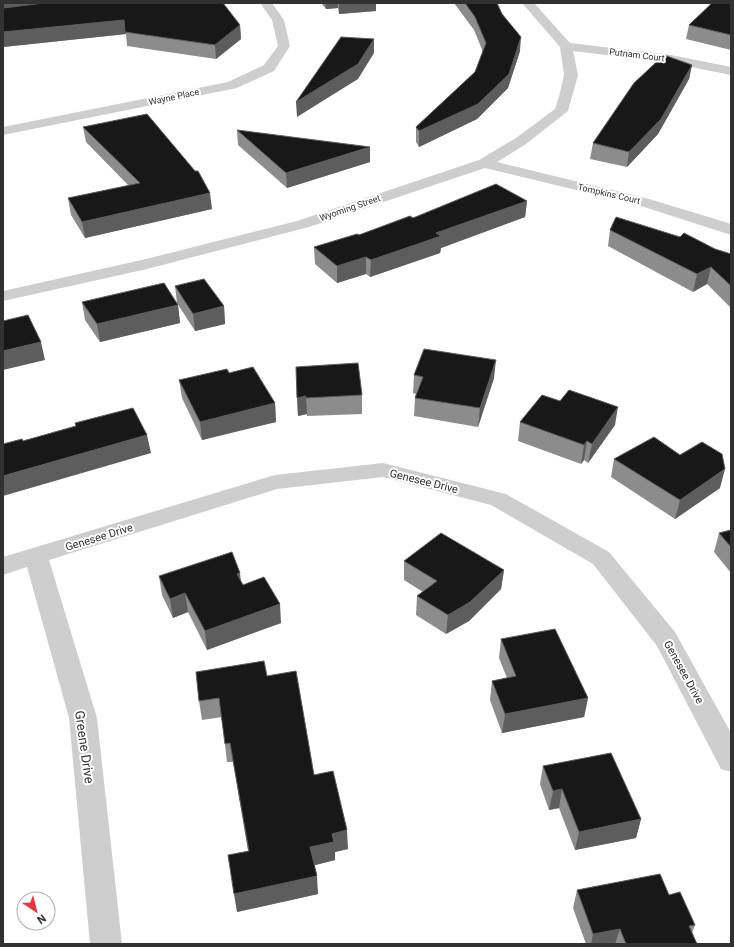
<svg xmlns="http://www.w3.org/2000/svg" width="734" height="947" font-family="Roboto,sans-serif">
  <rect width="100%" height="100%" fill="#fff"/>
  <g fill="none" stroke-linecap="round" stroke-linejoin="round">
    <!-- minor -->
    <path fill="#cecece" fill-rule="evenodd" d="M260,3H272L284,20L290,46L274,71L237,88L3,135V127L228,82L264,65L278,46L272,20Z
      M522,3H534L570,43L671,55L731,67V75L671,63L573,51L578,75L568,111L526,144L497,162L649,199L725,222L731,224V235L638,205L485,168L309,227L147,269L3,301V291L146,259L297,221L479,160L516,138L555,109L560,93L564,75L560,47Z
      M383,463L506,494L609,552L675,632L731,733V772L721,769L657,646L593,564L491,505L383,477L277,489L49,560L97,718L122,944H90L69,718L27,567L3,575V557L275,475Z"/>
  </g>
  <!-- wall -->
  <path fill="#8c8c8c" d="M3,3L240,25L241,39L216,59L127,46L126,34L3,47Z
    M321,3H376V11L339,14L338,8L326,9Z
    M454,3H497L520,51L508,88L477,119L419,147L416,142V127L475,72L483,52L474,30Z
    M731,3V50L686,39L689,25Z
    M692,65L689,79L658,134L627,167L590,159L593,143Z
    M83,127L212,209L85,238L71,215L68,198L129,186L86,142Z
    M237,130L370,162L287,188L238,145Z
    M527,201L525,217L441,248L440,253L370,277L366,274L337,283L315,264L314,247L359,235L413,218Z
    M610,230L715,249L731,254V308L707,284L693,292L608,246Z
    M175,286L224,306L225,324L195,331L177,303Z
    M82,302L178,305L180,323L100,342L85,320Z
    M296,367L362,395V414L307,416V414L298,416Z
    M229,373L275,403L276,422L202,440L182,398L179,380Z
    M414,375L494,378L478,427L414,416L415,398L416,394L413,393Z
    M520,422L615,425L588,463L584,460L581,464L518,441Z
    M680,455L720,488L675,519L611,477L614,459Z
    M731,530V573L714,552L719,533Z
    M404,561L504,570L501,589L469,621L446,634L416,615L417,596L423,592L404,580Z
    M159,576L240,580L243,585L281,623L207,650L188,612L173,618L162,595Z
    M501,639L588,698L584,717L502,733L490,700L492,681L507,678L499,658Z
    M267,676L314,775L348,849L335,852V860L314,865L318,894L237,912L248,851L233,762H227L222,717L202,720L199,701Z
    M543,766L641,819L636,838L575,850L559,808L549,810L540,784Z
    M577,890L669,895L695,925L692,933L697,944H586L573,908Z"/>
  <!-- shaded-wall -->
  <path fill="#5d5d5d" d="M3,3H79L3,10Z
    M325,3H338V8L326,9Z
    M339,3H376V11L339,14Z
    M124,20L126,34L3,47V32Z
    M240,25L241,39L216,59L215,45Z
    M521,37L520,51L508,88L477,119L419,147V131Z
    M374,39V53L358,79L297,117L296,102Z
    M692,65L689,79L658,134L627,167L629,152Z
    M370,147V162L287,188L286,173Z
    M210,193L212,209L85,238L82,222Z
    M527,201L525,217L441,248L440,253L370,277L371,260L436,233Z
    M366,257V274L337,283V266Z
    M711,267L707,284L693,292L697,274Z
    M178,305L180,323L100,342L97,324Z
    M224,306L225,324L195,331L193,314Z
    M41,342L45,360L3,370V351Z
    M496,360L494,378L478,427L480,408Z
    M306,396L307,414L298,416L297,398Z
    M275,403L276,422L202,440L200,422Z
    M618,407L615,425L588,463L592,444Z
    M147,435L151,453L3,496V476Z
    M587,441L584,460L581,464L584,445Z
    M725,469L720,488L675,519L680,500Z
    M504,570L501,589L469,621L446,634L448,615Z
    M240,573L242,592L237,574Z
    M185,593L188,612L173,618L170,599Z
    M280,604L281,623L207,650L205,631Z
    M588,698L584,717L502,733L505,714Z
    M562,789L559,808L549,810L553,791Z
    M641,819L636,838L575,850L579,832Z
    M347,830L348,849L335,852V860L312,866L310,847L332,834Z
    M317,876L318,894L237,912L234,894Z
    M620,929L615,944H591L593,934Z"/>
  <!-- building -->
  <path fill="#181818" stroke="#5d5d5d" d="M44,3H223L240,25L215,45L125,32L124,20L3,32V8Z
    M465,3H497L502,14L521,37L509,74L478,104L419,131L416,127L475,72L486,43L475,17Z
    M712,3H731V35L689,25Z
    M341,37L374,39L358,64L296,102Z
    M664,55L692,65L661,119L629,152L593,143L634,83Z
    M147,114L195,171H198L210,193L82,222L68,198L140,183L83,127Z
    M237,130L370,147L286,173Z
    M496,184L527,201L436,233L441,236L371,260L366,257L337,266L314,247L357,234L359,235L410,216L413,218Z
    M616,217L680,237L684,233L715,249L731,254V286L711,267L697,274L610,230Z
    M204,279L224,306L193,314L175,286Z
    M164,283L178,305L97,324L82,302Z
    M28,315L41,342L3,351V321Z
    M424,349L496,360L480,408L415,398L423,377L414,375Z
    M358,363L362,395L306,398V396L297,398L296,367Z
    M253,367L275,403L200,422L179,380L227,369L229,373Z
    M569,390L618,407L592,444L587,441L584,445L520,422L542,395L560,401Z
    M133,408L147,435L3,476V444L22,439L23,441L76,426L75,423Z
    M654,437L680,455L702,442L722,454L725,469L680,500L614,459Z
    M731,530V547L719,533Z
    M441,533L504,570L470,602L448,615L417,596L437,581L404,561Z
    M232,552L240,573L237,574L243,585L264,577L280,604L205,631L185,593L170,599L159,576Z
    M555,629L588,698L505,714L492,681L516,676L501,639Z
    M264,661L267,676L296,671L314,775L333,771L347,830L332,834L334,842L310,847L317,876L234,894L228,855L249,851L230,743L225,744L219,698L199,701L196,672Z
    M611,753L641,819L579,832L562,789L553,791L543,766Z
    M660,874L669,895L680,892L695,925L689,926L697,944H626L620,929L593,934L577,890Z"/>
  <g text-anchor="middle" stroke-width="4" stroke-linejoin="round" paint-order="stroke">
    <!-- far-street labels -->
    <g font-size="9" fill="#313131" stroke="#fff">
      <text transform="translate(637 55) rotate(7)" y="3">Putnam Court</text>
      <text transform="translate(174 97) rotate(-12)" y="3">Wayne Place</text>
      <text transform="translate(609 194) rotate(13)" y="3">Tompkins Court</text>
      <text transform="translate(350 208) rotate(-19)" y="3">Wyoming Street</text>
    </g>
    <!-- street labels -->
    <g font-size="11" fill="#313131" stroke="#fff">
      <text transform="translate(424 481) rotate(14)" y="4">Genesee Drive</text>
      <text transform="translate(99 537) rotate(-17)" y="4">Genesee Drive</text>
      <text transform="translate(684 672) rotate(61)" y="4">Genesee Drive</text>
    </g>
    <!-- near-street labels -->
    <g font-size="13" fill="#313131" stroke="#fff">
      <text transform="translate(85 747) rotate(82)" y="5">Greene Drive</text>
    </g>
  </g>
  <!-- border -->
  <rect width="734" height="947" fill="none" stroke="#313131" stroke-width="8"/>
  <!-- north arrow -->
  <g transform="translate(36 911) rotate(145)"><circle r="19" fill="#ffffff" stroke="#adadad"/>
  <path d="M0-3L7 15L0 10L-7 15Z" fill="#e4363b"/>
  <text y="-6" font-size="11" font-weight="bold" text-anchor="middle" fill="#313131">N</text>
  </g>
</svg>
